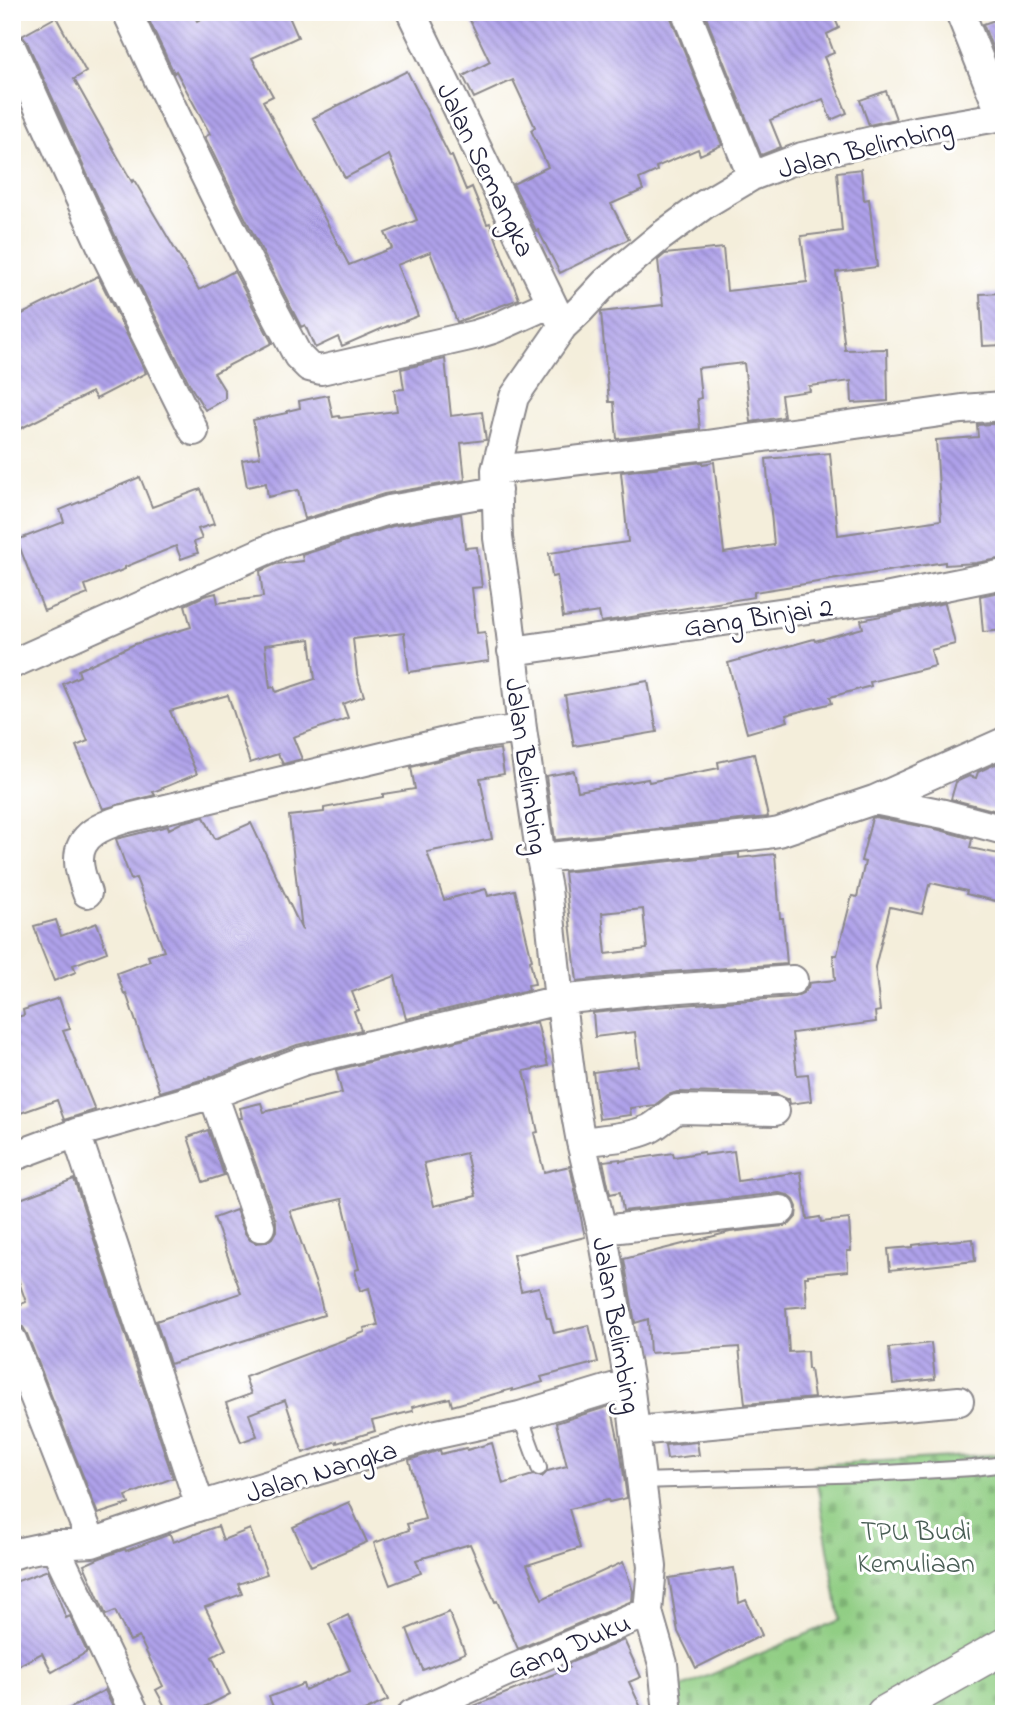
<svg xmlns="http://www.w3.org/2000/svg" width="1016" height="1726" font-family="'Indie Flower',sans-serif">
  <defs>
    <pattern id="cemetery-stones" width="16" height="16" patternUnits="userSpaceOnUse" patternTransform="scale(1.75)"><rect width="16" height="16" fill="#91ce84"/><path d="M2 7V4a2 2 0 0 1 4 0v3zM10 15v-3a2 2 0 0 1 4 0v3z" fill="#7db173"/></pattern>
    <pattern id="building-back-hatch" width="6" height="6" patternUnits="userSpaceOnUse" patternTransform="scale(1.75)"><rect width="6" height="6" fill="#afa1ea"/><path d="M-1 5l2 2M0 0l6 6M5-1l2 2" fill="none" stroke="#8e83bf"/></pattern>
  </defs>
  <rect width="100%" height="100%" fill="#fff"/>
  <filter id="ink" filterUnits="userSpaceOnUse"><feTurbulence type="fractalNoise" baseFrequency=".0143" numOctaves="2"/><feDisplacementMap in="SourceGraphic" scale="14" xChannelSelector="R" yChannelSelector="G"/><feConvolveMatrix kernelMatrix="1 2 1 2 8 2 1 2 1" color-interpolation-filters="sRGB"/></filter>
  <filter id="wash" filterUnits="userSpaceOnUse"><feTurbulence type="fractalNoise" baseFrequency=".00686" numOctaves="4" result="noise"/><feDisplacementMap in="SourceGraphic" scale="28" xChannelSelector="R" yChannelSelector="G"/><feGaussianBlur stdDeviation="1.57" result="paint"/><feColorMatrix in="noise" values="0 0 0 0 0 0 0 0 0 0 0 0 0 0 0 0 0 1.4 0 .05"/><feComposite in="paint" operator="in"/></filter>
  <g filter="url(#wash)">
    <rect width="100%" height="100%" fill="#f4eedb"/>
    <!-- cemetery -->
    <path fill="url(#cemetery-stones)" stroke="#5a7860" stroke-width="2" d="M1004,1454V1714H674L670,1692L840,1620L814,1465Z"/>
    <g id="blocks">
      <!-- building -->
      <path fill="url(#building-back-hatch)" fill-rule="evenodd" d="M145,12H192L197,21L214,12H287L298,37L252,58L273,96L263,101L349,265L392,248L385,233L417,220L389,155L345,178L313,118L407,71L450,157L452,156L466,190L472,187L487,224L490,223L519,299L457,322L430,252L397,265L418,316L389,327L388,326L342,346L338,337L315,348L305,325L301,327L235,198L205,137L210,134L176,71L174,73Z
        M466,12H670L671,18L722,145L700,155L698,149L656,167L657,171L639,179L643,190L611,204L629,239L560,273L538,230L536,231L513,184L548,167L531,130L535,127L513,80L474,98L463,76L490,62Z
        M704,12H832L839,28L827,34L834,53L824,57L847,113L831,120L823,99L770,120L781,147L761,155Z
        M56,17L86,72L74,79L132,182L134,180L199,290L234,271L272,343L214,373L225,391V399L205,410L191,387L118,242L27,42L22,36Z
        M1004,17V77L983,24Z
        M886,91L896,119L869,125L860,100Z
        M861,169L864,200L869,199L877,267L836,272L845,350L887,349L888,401L852,403L851,381L809,386L810,391L781,395L784,417L751,422L744,363L698,368L701,398L697,399L700,429L617,439L614,402H609L601,312L663,305L658,260L665,254L723,248L727,291L807,282L801,236L842,231L837,172Z
        M98,276L146,373L96,399L92,392L12,433V319Z
        M1004,293V345L983,346L980,294Z
        M445,359L451,416L482,412L486,440L461,443L465,480L384,494L305,519L298,490L268,497L266,483L247,487L242,460L260,457L253,420L287,413V411L300,408L299,401L328,395L333,417L339,416L340,418L397,411L394,390L404,389L401,369Z
        M1004,423V558L976,563L945,565V562L754,592V597L601,622L599,612L563,617L557,576L552,577L549,553L628,542L621,472L703,462V464L714,462L724,553L774,545L766,459L830,453L838,535L941,520L936,440L978,437L977,425Z
        M140,477L152,507L201,489L214,524L198,529L202,539L194,542L198,553L181,559L176,546L125,567V569L85,585L88,594L44,611L17,540L64,522L60,510Z
        M461,514L465,548L477,547L482,587L472,588L477,633L485,632L489,661L409,672L404,633L353,639L357,674L364,696L343,704L348,718L293,737L302,759L283,764L278,754L250,763L228,695L170,711L197,774L153,792L155,795L103,809L76,746L88,741L63,684L80,676L78,670L135,644L191,627L185,605L204,596L216,593L218,603L263,597L260,571L276,564L303,561L302,555L393,526ZM310,639L315,679L276,692L274,687L270,688L265,645Z
        M1004,591V630L983,632L980,596Z
        M945,603L955,644L931,650L935,666L870,682L871,686L830,697L832,703L786,715L788,721L747,733L728,663L814,639L815,641L863,628L861,620Z
        M648,681L657,732L574,746L565,695Z
        M500,749L504,774L480,778L492,839L427,852L444,900L486,889L488,896L515,890L532,960L530,961L535,984L528,985L529,990L406,1019L395,976L352,992L359,1010L354,1011L361,1030L297,1045L208,1078L160,1092L126,993L124,994L117,973L150,961L148,956L164,951L136,878L131,880L116,839L168,826L169,829L183,822L204,817L215,839L251,823L302,930L289,816L324,812V808L383,797V794L415,789L411,767L470,753Z
        M754,754L768,817L555,840L546,776L574,771L578,791L648,779L649,782L719,768L718,762Z
        M995,764L1004,767V813L951,799L956,782L969,776L976,778L978,772Z
        M875,817L940,830L972,839L970,848L1004,855V887L1000,902L966,894L967,891L931,883L930,886L929,885L922,914L890,907L875,967L880,1011L875,1012L876,1022L792,1033L797,1075L808,1074L811,1101L790,1104L789,1099H786L775,1094L677,1092L668,1095L655,1105L630,1108L631,1115L599,1119L593,1072L639,1066L635,1032L595,1037L593,1013L654,1007L794,997L803,993L808,988L809,983L835,980L833,955H837L852,896L857,897L865,862L861,861L872,818Z
        M739,854V858L775,854L780,918H783L787,964L652,973L577,981L564,872ZM643,909L647,949L606,954L602,913Z
        M56,920L61,936L97,923L107,952L73,965L76,972L54,981L41,948L34,926Z
        M59,998L70,1029L63,1031L95,1110L64,1120L57,1100L12,1116V1019L24,1015L23,1010Z
        M537,1022L548,1066L524,1071L538,1132L534,1133L544,1172L570,1166L585,1237L513,1255L521,1291L539,1287L547,1318H550L554,1333L589,1325L598,1362L541,1377L543,1382L512,1391V1389L452,1406L450,1398L412,1407L413,1411L372,1421L375,1431L337,1443V1441L303,1453L285,1400L249,1414L257,1436L241,1442L226,1403L251,1394L245,1377L365,1332L364,1328L378,1325L369,1288L360,1291L355,1270L359,1269L342,1199L290,1211L318,1290L324,1315L170,1364L156,1321L241,1293L214,1218L236,1210L245,1233L250,1240L256,1243L266,1242L272,1238L276,1231V1221L239,1118H242L240,1108L261,1103L264,1112L342,1093L336,1070ZM466,1153L476,1196L434,1206L424,1163Z
        M208,1130L224,1175L203,1182L188,1137Z
        M734,1151L738,1181L801,1172L807,1219L820,1217L821,1222L849,1219L851,1251H847L848,1271L808,1275V1277H805L807,1306L786,1308L789,1352L807,1351L808,1369H810L814,1398L745,1404L739,1347L650,1353L648,1319L635,1323L624,1259L730,1232L784,1226L790,1224L796,1217L797,1207L794,1200L788,1195L779,1193L623,1211L620,1192L610,1194L603,1161L620,1159V1161L673,1153L674,1157L704,1152V1155Z
        M74,1179L173,1478L126,1496L129,1504L98,1514L27,1334L23,1327L15,1324L12,1317V1308L26,1302L12,1262V1202Z
        M973,1239L975,1261L890,1270L888,1249L913,1247V1245L938,1242Z
        M931,1343L935,1379L893,1384L889,1348Z
        M613,1405L615,1414L613,1415L620,1448L627,1498L609,1502L608,1500L569,1509L580,1548L527,1565L542,1599L623,1562L633,1591L632,1601L518,1649L497,1601L495,1602L470,1544L416,1560L421,1573L390,1585L374,1543L409,1530L407,1524L425,1519L409,1460L440,1450L441,1454L466,1448L467,1450L492,1443L503,1484L533,1475L542,1477L548,1471L567,1466L556,1423Z
        M697,1442L699,1455L667,1459L665,1445Z
        M349,1502L367,1542L311,1566L293,1527Z
        M218,1526L223,1540L250,1529L267,1574L238,1584L242,1594L205,1607L226,1649L212,1657L230,1694L191,1714H169L156,1690L163,1686L139,1637L130,1641L115,1611L106,1615L84,1565L100,1558L125,1549L126,1551L170,1534L173,1542Z
        M734,1568L739,1603L746,1600L762,1635L696,1668L678,1632L669,1578Z
        M48,1570L66,1618L70,1616L87,1652L52,1672L42,1653L12,1669V1583Z
        M449,1612L465,1653L423,1670L407,1629Z
        M348,1615L388,1700L358,1714H276L269,1697L303,1684L305,1690L350,1670L329,1624Z
        M624,1640L641,1677L629,1682L644,1714H454L569,1668L567,1664Z
        M105,1690L116,1714H59Z"/>
    </g>
  </g>
  <g filter="url(#ink)">
    <use href="#blocks" fill-opacity="0" stroke="#8b888b" stroke-width="2"/>
    <g fill="none" stroke-linecap="round" stroke-linejoin="round">
      <!-- service casing -->
      <g stroke="#8b888b" stroke-width="18">
        <path id="service" d="M520,1416L539,1468
          M641,1481L869,1474L973,1468L1004,1464"/>
      </g>
      <!-- minor casing -->
      <g stroke="#8b888b" stroke-width="32">
        <path id="minor" d="M127,12C181,129 237,243 298,356L309,367L321,370L474,335L493,329L551,303
          M411,12L559,318
          M686,12L752,176
          M960,12L1002,117
          M12,49L103,249L194,431
          M496,470L707,445L962,409L1004,406
          M512,651L885,598L1004,574
          M12,664L280,544L389,510L497,491
          M874,800L944,814L1004,830
          M541,858L767,834L779,832L874,800L1004,742
          M87,893C84,883 79,872 79,861C78,834 104,825 124,819L474,735L522,729
          M213,1094L260,1227
          M76,1133L200,1506
          M581,1142C602,1139 629,1138 649,1129C659,1124 667,1115 677,1109L775,1111
          M12,1157L76,1133L213,1094L303,1061L559,1000L653,990L793,980
          M602,1230L781,1210
          M12,1340L92,1543
          M636,1431L959,1401
          M54,1545L135,1714
          M12,1555L21,1552L54,1545L92,1543L200,1506L433,1435L520,1416L629,1383
          M412,1714L508,1671L648,1612
          M668,1714L663,1664L648,1612L652,1567L629,1383L602,1230L581,1142L574,1103L562,1011L559,1000L547,889L541,858L522,729L506,592L498,538L496,470L514,397L563,326L580,310L606,282L660,237L705,204L752,176L802,157L916,131L1004,116"/>
      </g>
      <!-- tertiary casing -->
      <g stroke="#8b888b" stroke-width="38">
        <path id="tertiary" d="M884,1714L1004,1646"/>
      </g>
      <!-- service -->
      <use href="#service" stroke="#fff" stroke-width="14"/>
      <!-- minor -->
      <use href="#minor" stroke="#fff" stroke-width="28"/>
      <!-- tertiary -->
      <use href="#tertiary" stroke="#fff" stroke-width="35"/>
    </g>
  </g>
  <g text-anchor="middle" stroke-width="6" stroke-linejoin="round" paint-order="stroke">
    <!-- street labels -->
    <g font-size="28" fill="#22223b" stroke="#fff">
      <text transform="translate(865 147) rotate(-14)" y="10">Jalan Belimbing</text>
      <text transform="translate(487 169) rotate(64)" y="10">Jalan Semangka</text>
      <text transform="translate(758 616) rotate(-8)" y="10">Gang Binjai 2</text>
      <text transform="translate(528 766) rotate(82)" y="10">Jalan Belimbing</text>
      <text transform="translate(618 1325) rotate(80)" y="10">Jalan Belimbing</text>
      <text transform="translate(321 1470) rotate(-17)" y="10">Jalan Nangka</text>
      <text transform="translate(568 1645) rotate(-23)" y="10">Gang Duku</text>
    </g>
    <!-- park labels -->
    <g font-size="28" fill="#495e55" stroke="#fff">
      <text x="916" y="1540">TPU Budi<tspan x="916" dy="32">Kemuliaan</tspan></text>
    </g>
  </g>
  <!-- margin -->
  <rect width="1016" height="1726" fill="none" stroke="#fff" stroke-width="42"/>
</svg>
